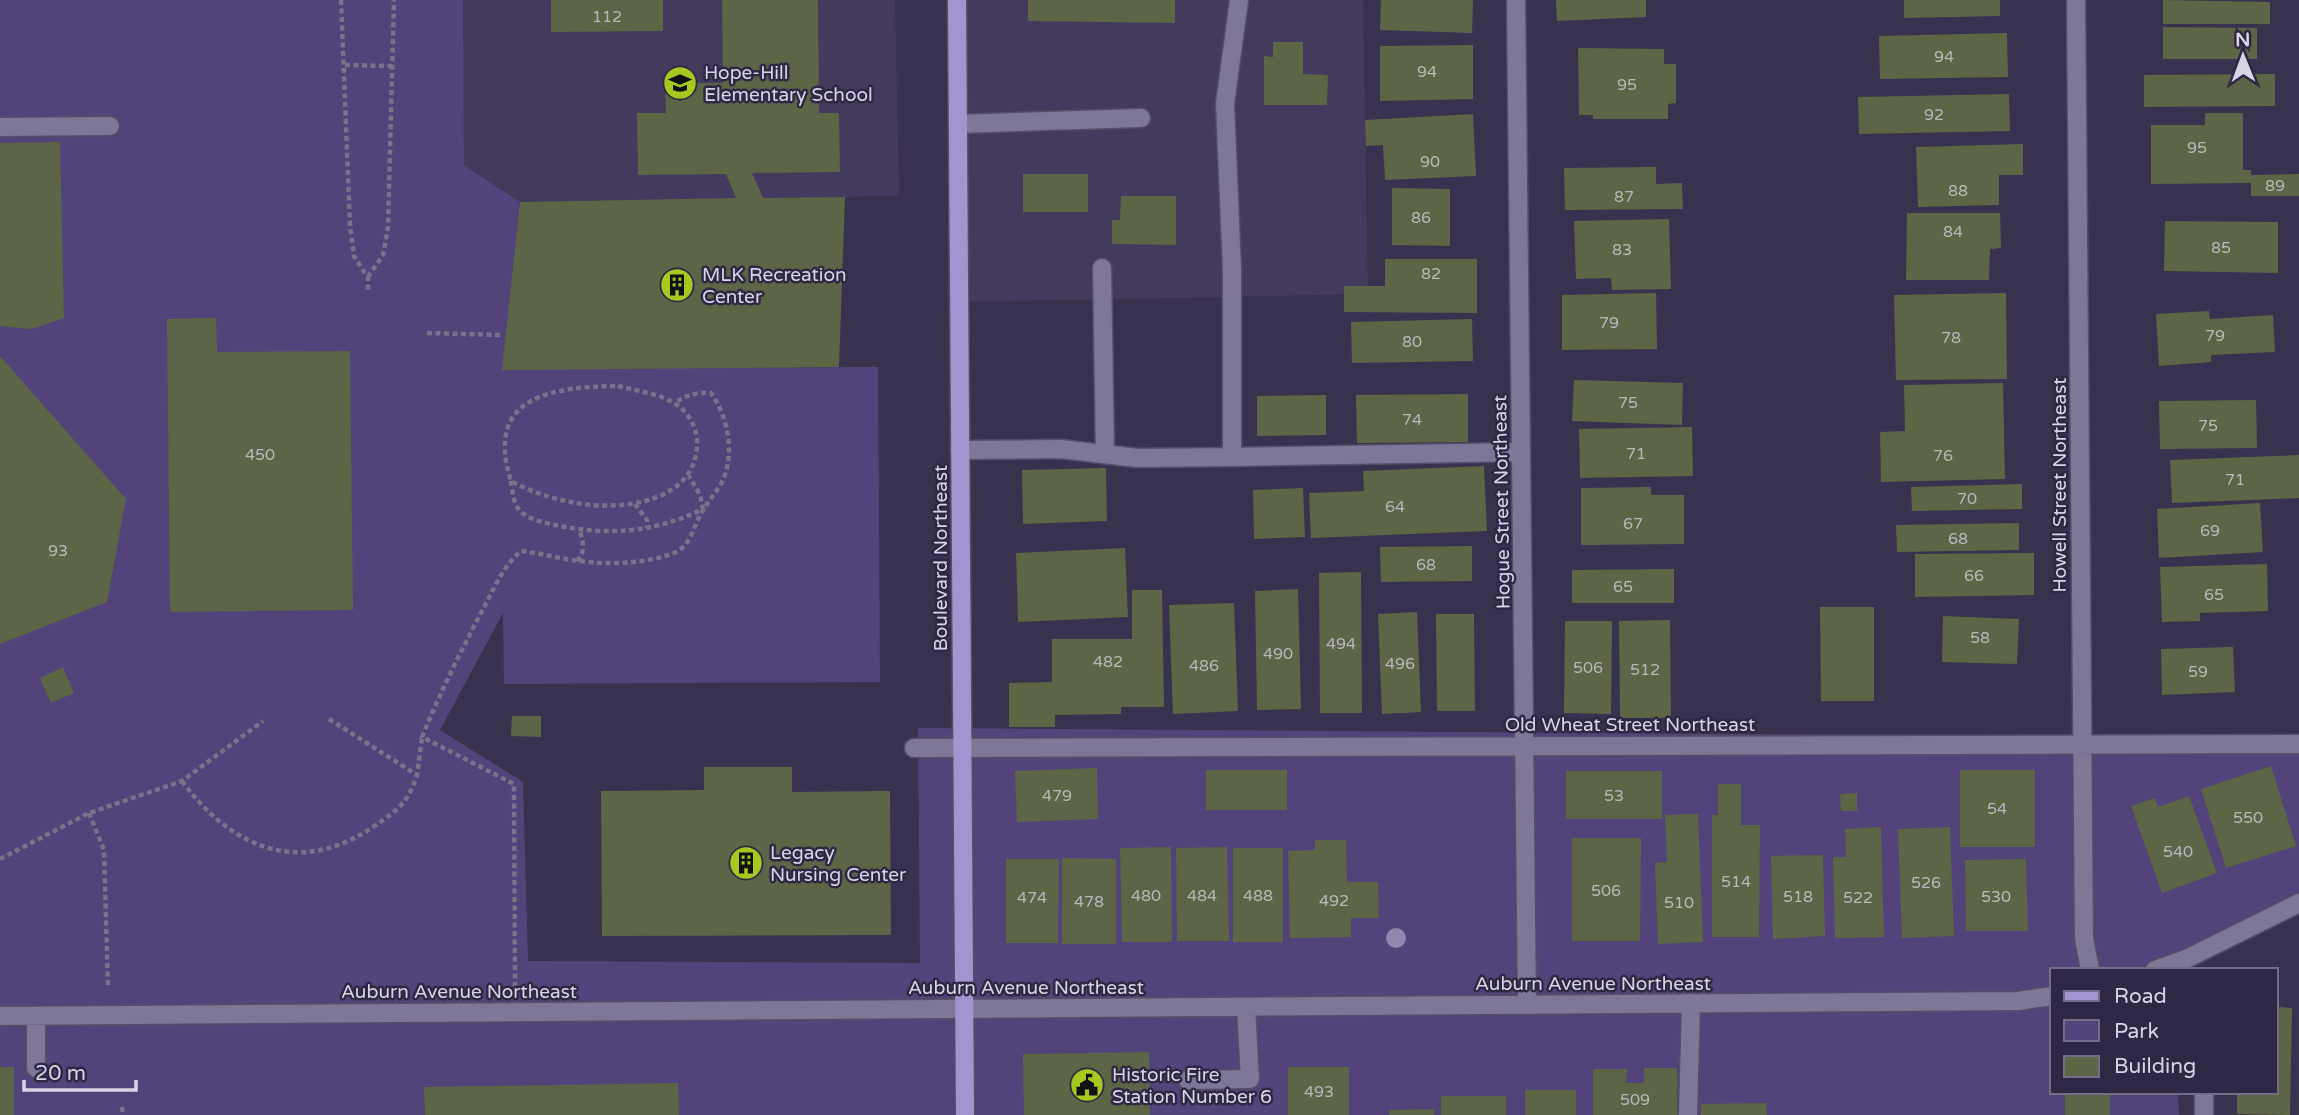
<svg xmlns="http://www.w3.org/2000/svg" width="2299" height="1115" font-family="'Varela Round',sans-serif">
  <rect width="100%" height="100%" fill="#39324f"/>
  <!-- built -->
  <path fill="#433a5e" d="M463,0H895L899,196L520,202L464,165Z
    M959,0H1363L1368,294L962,302Z"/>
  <!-- green -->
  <path fill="#52437a" d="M0,0H463L464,165L520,202L503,369L878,367L880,682L504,684L503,613L440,730L523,782L528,961L920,963L918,728L2299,738V895L2173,970H2052V1092H2178L2179,1115H0Z"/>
  <!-- building -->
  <path fill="#5c6545" d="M551,0H663V31L551,32Z
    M722,0H818L819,113H839L840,172L752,173L763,198L845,197L839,367L502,370L520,202L736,198L726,174L638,175L637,113H666L665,83H723Z
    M1028,0H1175V23L1028,21Z
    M1381,0H1473L1472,33L1380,30Z
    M1556,0H1646V17L1557,21Z
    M1904,0H2000V16L1904,18Z
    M2163,0L2270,2V24H2163Z
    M2163,27L2257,28V59H2163Z
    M2007,33L2008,77L1880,79L1879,36Z
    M1273,42H1303V74L1328,75L1327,105H1264V56L1273,57Z
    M1473,45V99L1380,101V46Z
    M1578,48L1664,49V64H1676V103L1668,104V119H1593V115H1579Z
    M2275,74V106L2144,107V75Z
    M2009,94L2010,131L1859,134L1858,97Z
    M2205,113H2243V170H2251V175L2299,174V196H2251V183L2151,184V125H2205Z
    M1473,114L1476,176L1385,180L1383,145L1366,146L1365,120Z
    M60,142L64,318L32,329L0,326V143Z
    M2023,144V175H1999V205L1918,207L1916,147Z
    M1656,167V184L1682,183L1683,209L1565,210L1564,168Z
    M1023,174H1088V212H1023Z
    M1392,188L1450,189V246L1392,245Z
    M1121,196H1176V245L1112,244V220H1120Z
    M1907,213H2000L2001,248L1990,249L1989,280H1906Z
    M1669,219L1671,289L1612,290L1611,278L1576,279L1574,221Z
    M2165,221L2278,222V273L2164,271Z
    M1385,259H1477V313L1344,312V286H1385Z
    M1656,293L1657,349L1562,350V295Z
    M2006,293L2007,379L1896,380L1894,295Z
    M2209,311L2210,319L2273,315L2275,352L2211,355V362L2159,366L2156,314Z
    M216,318L217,352L350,351L353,610L170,612L167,319Z
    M1472,319L1473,361L1352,363L1351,322Z
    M0,356L126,499L107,602L0,644Z
    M1574,380L1683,383L1682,425L1572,421Z
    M2003,383L2005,479L1881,482L1880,432L1905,431L1904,385Z
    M1468,394V442L1357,443L1356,395Z
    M1326,395V435L1257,436V396Z
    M2256,400L2257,448L2160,449L2159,401Z
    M1692,427L1693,476L1580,478L1579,429Z
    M2299,455V498L2172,503L2170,460Z
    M1484,466L1487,531L1311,538L1309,493L1364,491L1363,471Z
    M1106,468L1107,521L1023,524L1022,470Z
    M2022,484V509L1912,511L1911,487Z
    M1651,487V495H1684V544L1581,545V488Z
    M1303,488L1305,537L1254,539L1253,490Z
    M2260,503L2263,552L2159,558L2157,509Z
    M2019,523V550L1897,552L1896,525Z
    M1472,546V581L1381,582L1380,547Z
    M1125,548L1128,617L1018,622L1016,553Z
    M2034,553V595L1915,597V554Z
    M2267,564L2268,611L2200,613V621L2162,622L2160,567Z
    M1674,569V603H1572V570Z
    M1361,572L1362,713H1320L1319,573Z
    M1298,589L1301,709L1257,710L1255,591Z
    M1132,590H1162L1164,707H1121V714L1055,715V727H1009V683L1052,682V639H1132Z
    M1234,603L1238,711L1173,714L1169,605Z
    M1820,607H1874V701H1821Z
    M1417,612L1421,712L1382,714L1378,614Z
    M1436,614H1474L1475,711H1437Z
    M1943,616L2019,619L2017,664L1942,662Z
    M1670,620L1671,718H1620L1619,621Z
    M1565,621H1612L1611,714L1564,713Z
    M2233,647L2235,692L2162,695L2161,649Z
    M63,667L74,693L51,703L40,678Z
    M512,716H541V737L511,736Z
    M2271,766L2296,846L2226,868L2201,789Z
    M704,767H792V792L890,791L891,935L602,936L601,791L704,790Z
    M1097,768L1098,819L1017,822L1015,771Z
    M1206,770H1287V810H1206Z
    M1960,770H2035V847H1960Z
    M1566,771H1662V819H1566Z
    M1718,784H1741V825H1760L1759,937H1712V815H1718Z
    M1857,793V811H1841L1840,794Z
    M2189,796L2217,873L2162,893L2131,806L2155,798L2158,807Z
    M1698,814L1703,942L1658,944L1655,863L1667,862L1665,815Z
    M1881,827L1884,937L1835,938L1833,857H1846L1845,829Z
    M1950,827L1954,936L1902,938L1898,829Z
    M1572,838H1641L1640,941H1572Z
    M1315,840H1346L1347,882H1378L1379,918H1351V937L1290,938L1288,851L1315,850Z
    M1171,847L1172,942H1122L1120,848Z
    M1227,847L1229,941H1177L1176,848Z
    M1233,848H1283V942H1233Z
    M1823,855L1825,936L1773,939L1771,856Z
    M1062,858L1116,859V944H1062Z
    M1006,859H1059L1058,943H1006Z
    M2026,859L2028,931H1966L1965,860Z
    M2276,1007L2292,1008L2290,1115L2237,1114V1092H2276Z
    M1149,1052L1150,1115H1024L1023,1054Z
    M0,1067H14V1115H0Z
    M1288,1067H1349V1115H1288Z
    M1644,1068H1677V1115H1593V1069H1627L1626,1083H1644Z
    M678,1083L679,1115H425L424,1087Z
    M1525,1090H1576V1115H1525Z
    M2065,1092H2110V1115H2065Z
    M1441,1096H1506V1115H1441Z
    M1766,1103L1767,1115H1701V1104Z
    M1434,1109V1115H1389V1110Z"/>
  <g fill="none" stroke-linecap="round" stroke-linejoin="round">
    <!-- minor casing -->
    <g stroke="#544e66" stroke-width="21">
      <path id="minor" d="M1239,0L1225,104L1232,270V457L1521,452
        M1516,0L1527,1004
        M2076,0L2084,938L2090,970
        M958,124L1141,118
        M0,127L110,126
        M1102,268L1105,454
        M960,450L1061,449L1137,458L1232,457
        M914,748L2299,744
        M2155,970L2186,959L2299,903
        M0,1016L2018,1001L2052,996
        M36,1016V1068
        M1188,1080L1250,1079L1246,1007
        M2204,1092V1115
        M1688,1115L1691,1003"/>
    </g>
    <!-- major casing -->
    <g stroke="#544e66" stroke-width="21">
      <path id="major" d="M957,0L965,1115"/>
    </g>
    <!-- path -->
    <path stroke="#78728b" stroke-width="4.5" stroke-dasharray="5 3.5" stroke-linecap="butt" d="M341,0L350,226L354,256L368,278V291
      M345,65L392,66
      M368,277L383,255L388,227L394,0
      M427,333L501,335
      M618,386C636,391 658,393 674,403C688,411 697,427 697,443C697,504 617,512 571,502C550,498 529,491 511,481C483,395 554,387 618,386Z
      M511,481C512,489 513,500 517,507C525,519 542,522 555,525C608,536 654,533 703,509L700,495L689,476
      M635,504L647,520V528
      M577,561C586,551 583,543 580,531
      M329,719L417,775L422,737
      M182,781C231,848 299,877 373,827C399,809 407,804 417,775
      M89,813L104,850L108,988
      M0,859L89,813L182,781L263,721
      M515,987L514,784L422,737C440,693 461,651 483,609C494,589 503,566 521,551C541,553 560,559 580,561C609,565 648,564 676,552C691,545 694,525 702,512C708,501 717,492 723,480C735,452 728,417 711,393C696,392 687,395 674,403
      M122,1107L123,1115"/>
    <!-- minor -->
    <use href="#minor" stroke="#7e7797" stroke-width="18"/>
    <!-- major -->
    <use href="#major" stroke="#a294ce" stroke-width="18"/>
  </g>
  <!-- trees -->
  <circle fill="#9087ae" cx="1396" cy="938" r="10"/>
  <!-- icons -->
  <defs>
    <g id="school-disc" transform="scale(1.75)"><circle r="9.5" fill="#a7c81f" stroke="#2f2844"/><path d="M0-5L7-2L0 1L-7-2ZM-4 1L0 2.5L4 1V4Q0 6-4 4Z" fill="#111"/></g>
    <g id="building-disc" transform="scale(1.75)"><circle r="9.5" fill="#a7c81f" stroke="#2f2844"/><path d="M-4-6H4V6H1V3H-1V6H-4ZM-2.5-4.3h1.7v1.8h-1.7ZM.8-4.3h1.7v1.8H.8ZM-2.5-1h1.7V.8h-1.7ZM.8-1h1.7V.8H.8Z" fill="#111"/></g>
    <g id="civic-disc" transform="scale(1.75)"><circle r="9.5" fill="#a7c81f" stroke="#2f2844"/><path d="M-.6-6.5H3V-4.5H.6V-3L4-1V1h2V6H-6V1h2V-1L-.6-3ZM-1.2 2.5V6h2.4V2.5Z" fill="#111"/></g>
  </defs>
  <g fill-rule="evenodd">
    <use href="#school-disc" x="680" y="83"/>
    <use href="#building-disc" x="677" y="285"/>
    <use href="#building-disc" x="746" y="863"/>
    <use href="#civic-disc" x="1087" y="1085"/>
  </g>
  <g text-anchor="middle" stroke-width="5" stroke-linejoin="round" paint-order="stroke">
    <!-- number labels -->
    <g font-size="16" fill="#b9b8be">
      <text x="607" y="22">112</text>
      <text x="1944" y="62">94</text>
      <text x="1427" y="77">94</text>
      <text x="1627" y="90">95</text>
      <text x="1934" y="120">92</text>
      <text x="2197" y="153">95</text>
      <text x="1430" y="167">90</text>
      <text x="2275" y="191">89</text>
      <text x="1958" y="196">88</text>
      <text x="1624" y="202">87</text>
      <text x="1421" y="223">86</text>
      <text x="1953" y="237">84</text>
      <text x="2221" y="253">85</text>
      <text x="1622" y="255">83</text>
      <text x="1431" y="279">82</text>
      <text x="1609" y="328">79</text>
      <text x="2215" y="341">79</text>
      <text x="1951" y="343">78</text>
      <text x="1412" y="347">80</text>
      <text x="1628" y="408">75</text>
      <text x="1412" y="425">74</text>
      <text x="2208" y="431">75</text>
      <text x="1636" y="459">71</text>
      <text x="260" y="460">450</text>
      <text x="1943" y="461">76</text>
      <text x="2235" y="485">71</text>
      <text x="1967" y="504">70</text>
      <text x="1395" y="512">64</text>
      <text x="1633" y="529">67</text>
      <text x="2210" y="536">69</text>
      <text x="1958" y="544">68</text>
      <text x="58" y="556">93</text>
      <text x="1426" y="570">68</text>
      <text x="1974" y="581">66</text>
      <text x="1623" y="592">65</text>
      <text x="2214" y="600">65</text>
      <text x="1980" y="643">58</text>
      <text x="1341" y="649">494</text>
      <text x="1278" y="659">490</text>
      <text x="1108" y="667">482</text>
      <text x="1400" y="669">496</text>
      <text x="1204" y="671">486</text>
      <text x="1588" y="673">506</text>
      <text x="1645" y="675">512</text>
      <text x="2198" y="677">59</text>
      <text x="1057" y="801">479</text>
      <text x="1614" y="801">53</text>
      <text x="1997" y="814">54</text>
      <text x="2248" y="823">550</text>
      <text x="2178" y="857">540</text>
      <text x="1736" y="887">514</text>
      <text x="1926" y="888">526</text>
      <text x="1606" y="896">506</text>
      <text x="1146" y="901">480</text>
      <text x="1202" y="901">484</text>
      <text x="1258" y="901">488</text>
      <text x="1798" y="902">518</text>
      <text x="1996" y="902">530</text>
      <text x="1032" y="903">474</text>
      <text x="1858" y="903">522</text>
      <text x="1334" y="906">492</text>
      <text x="1089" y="907">478</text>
      <text x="1679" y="908">510</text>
      <text x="1319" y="1097">493</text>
      <text x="1635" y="1105">509</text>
    </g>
    <!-- poi labels -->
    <g font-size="19" fill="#d8d4e6" stroke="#2f2844" text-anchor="start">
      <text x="704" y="79">Hope-Hill<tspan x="704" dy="22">Elementary School</tspan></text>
      <text x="702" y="281">MLK Recreation<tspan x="702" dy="22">Center</tspan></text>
      <text x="770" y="859">Legacy<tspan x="770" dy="22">Nursing Center</tspan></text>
      <text x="1112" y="1081">Historic Fire<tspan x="1112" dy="22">Station Number 6</tspan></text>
    </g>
    <!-- street labels -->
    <g font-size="19" fill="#d8d4e6" stroke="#2f2844">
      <text transform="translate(2059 485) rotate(-90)" y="7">Howell Street Northeast</text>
      <text transform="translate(1501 502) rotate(-91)" y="7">Hogue Street Northeast</text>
      <text transform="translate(940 558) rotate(-90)" y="7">Boulevard Northeast</text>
      <text x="1630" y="731">Old Wheat Street Northeast</text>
      <text x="1593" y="990">Auburn Avenue Northeast</text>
      <text x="1026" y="994">Auburn Avenue Northeast</text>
      <text x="459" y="998">Auburn Avenue Northeast</text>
    </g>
  </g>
  <!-- legend -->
  <rect x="2050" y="968" width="228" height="126" fill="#2f2844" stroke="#736d85" stroke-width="2"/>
  <rect x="2064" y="991" width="35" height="10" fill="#a294ce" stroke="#736d85" stroke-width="2"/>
  <text x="2114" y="1003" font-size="21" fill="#d8d4e6">Road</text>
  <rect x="2064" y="1020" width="35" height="21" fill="#52437a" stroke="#736d85" stroke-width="2"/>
  <text x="2114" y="1038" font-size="21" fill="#d8d4e6">Park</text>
  <rect x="2064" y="1056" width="35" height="21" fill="#5c6545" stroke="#736d85" stroke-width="2"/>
  <text x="2114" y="1073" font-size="21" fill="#d8d4e6">Building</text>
  <!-- north arrow -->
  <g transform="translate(2243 56) rotate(359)" stroke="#2f2844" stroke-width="5" paint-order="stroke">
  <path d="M0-5L12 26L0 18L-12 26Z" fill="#d8d4e6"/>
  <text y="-10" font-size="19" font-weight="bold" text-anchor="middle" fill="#d8d4e6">N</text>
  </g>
  <!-- scale -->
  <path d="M24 1080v10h112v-10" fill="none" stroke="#d8d4e6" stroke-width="3.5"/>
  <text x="35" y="1080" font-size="21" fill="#d8d4e6" stroke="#2f2844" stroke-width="5" paint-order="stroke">20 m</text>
</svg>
